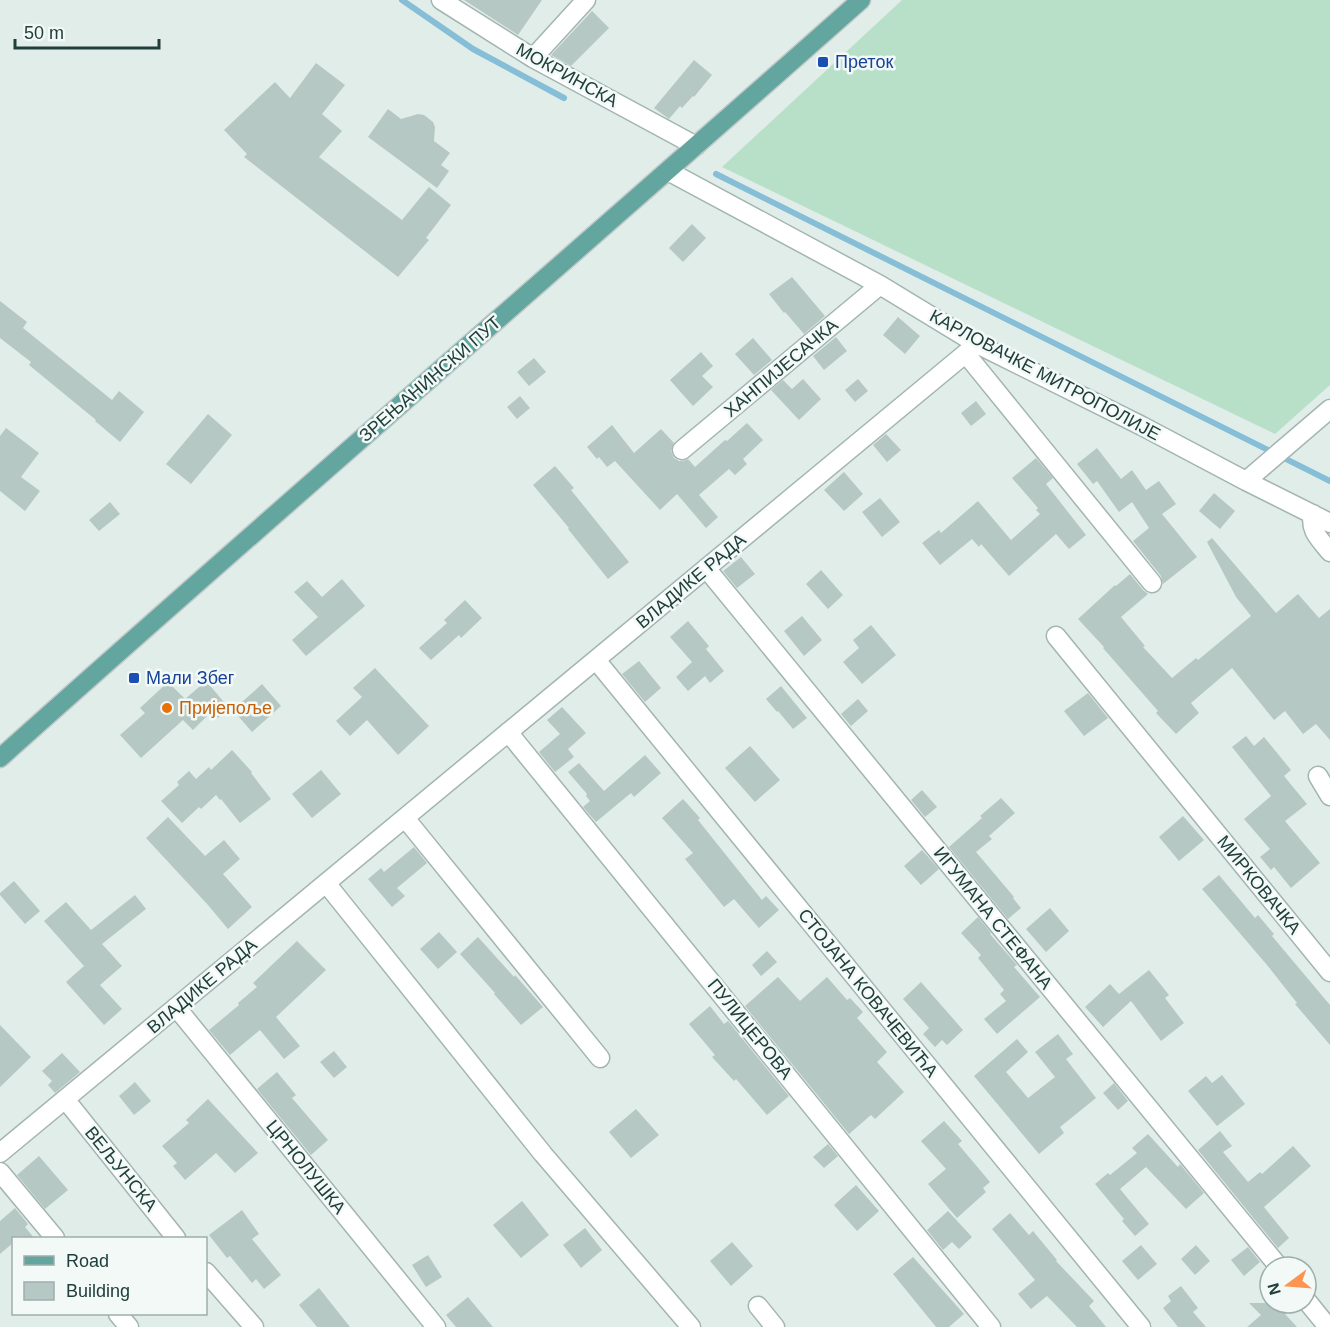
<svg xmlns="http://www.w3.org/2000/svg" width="1330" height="1327" font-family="Arial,sans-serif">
  <rect width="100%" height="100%" fill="#e1ede9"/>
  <!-- grass -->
  <path fill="#b8e0c9" d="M902,0H1330V385L1275,434L722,167Z"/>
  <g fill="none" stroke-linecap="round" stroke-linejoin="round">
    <!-- stream -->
    <path stroke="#85bed6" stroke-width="6" d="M402,0L473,49L564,98
      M716,174L1330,481"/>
  </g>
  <!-- building -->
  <path fill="#b6c8c3" d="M464,0H542L518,35Z
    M592,11L609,28L571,66L551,55Z
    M694,60L712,75L694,97L693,96L682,108L680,106L669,119L654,108Z
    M316,63L345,85L322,114L342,131L319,157L402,220L429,187L451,205L426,238L429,240L398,277L244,157L247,154L224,130L275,82L290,98Z
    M388,109L401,119L418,114L424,115L433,122L435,127L434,141L450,153L441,165L449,171L437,188L368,137Z
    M692,224L706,238L683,262L669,248Z
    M792,277L825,316L804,334L785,312L784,313L769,294Z
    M0,301L27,322L23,328L112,400L119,391L144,412L120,442L95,421L96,420L29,365L31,362L0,338Z
    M898,317L920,336L905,354L883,335Z
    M836,337L847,351L824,370L813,356Z
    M753,338L772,360L754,375L735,354Z
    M701,352L713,366L702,376L713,387L693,406L670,380Z
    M534,358L546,372L529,386L517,372Z
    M803,379L821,399L799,420L771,390L783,380L792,389Z
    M858,379L868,391L855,402L845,390Z
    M520,396L530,408L517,419L507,407Z
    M976,401L986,414L971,426L961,413Z
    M208,414L232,435L191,484L166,464Z
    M747,423L763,440L743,459L747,464L735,475L729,469L699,495L718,517L706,528L677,494L660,510L615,461L607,467L599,457L597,459L587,447L612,425L634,453L661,429L674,443L671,451L674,458L679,461H683L688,459L695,467L725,440L727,441Z
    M6,428L39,453L21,477L40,491L25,511L0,491V436Z
    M886,434L901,450L887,462L873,445Z
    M1097,448L1121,479L1132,470L1146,490L1159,481L1176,504L1162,514L1197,557L1163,584L1161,576L1133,541L1149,528L1132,502L1119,512L1097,481L1093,484L1077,464Z
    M1036,458L1053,478L1046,484L1086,535L1069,549L1056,534L1009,576L981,544L979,547L972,539L940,565L922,543L939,530L941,533L978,501L1011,540L1040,514L1036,510L1038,508L1012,478Z
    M555,466L574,488L571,490L629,562L608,579L568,529L569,528L533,485Z
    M844,472L863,494L844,511L824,490Z
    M1214,493L1235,511L1220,529L1199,511Z
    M880,498L900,522L882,537L862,512Z
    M110,502L120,514L99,531L89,520Z
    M1212,538L1276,613L1298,594L1319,618L1330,609V740L1316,724L1303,734L1285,711L1274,720L1232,668L1191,703L1199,713L1176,734L1156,713L1158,711L1103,648L1104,647L1078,619L1115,585L1116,586L1130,574L1143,590L1148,594L1121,617L1145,646L1143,647L1172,678L1196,658L1198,660L1251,616L1236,597L1207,542Z
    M741,557L755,574L737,588L723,571Z
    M821,570L843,595L828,609L806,584Z
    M342,579L365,606L306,656L292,640L318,617L294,592L307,581L322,597Z
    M465,600L482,618L461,638L459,635L431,660L419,648L447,623L444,620Z
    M802,616L822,640L804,656L784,631Z
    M688,621L709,646L706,649L724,671L710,683L705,676L688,691L676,677L692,662L670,637Z
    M871,625L896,655L862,684L843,662L859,648L853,640Z
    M639,661L661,688L645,702L622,674Z
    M375,668L429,726L398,755L367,720L350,736L336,721L362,697L353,688Z
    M206,681L229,708L218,718L212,711L193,730L183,720L141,758L120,735L145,713L140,708L168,682L185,699Z
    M262,684L281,706L252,732L233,710Z
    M781,686L807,718L793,729L778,711L777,712L766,699Z
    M1088,693L1108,718L1084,736L1064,711Z
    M858,699L868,711L851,726L841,714Z
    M562,707L586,733L568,749L574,757L555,772L539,752L560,734L547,720Z
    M1246,736L1254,746L1264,737L1291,770L1284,776L1307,804L1285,821L1320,863L1291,888L1274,867L1271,870L1260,857L1270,849L1244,819L1271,796L1232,747Z
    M750,746L780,780L755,802L725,768Z
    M232,750L252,772L251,773L271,799L240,823L221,799L220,800L216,795L201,809L199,807L182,823L161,801L179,785L177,782L189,771L196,779L209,767L211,770Z
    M645,755L661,773L634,797L631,793L596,822L583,807L590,801L586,796L587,794L568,772L579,763L604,791Z
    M321,770L341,794L312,818L292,794Z
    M922,790L937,807L925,817L911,800Z
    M1001,798L1015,813L989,836L992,839L976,852L1014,897L1013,898L1021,908L1008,919L949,847L982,818L980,816Z
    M683,799L700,818L698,820L762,900L766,896L779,910L759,928L734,899L724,907L685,859L693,853L662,818Z
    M1183,816L1204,840L1179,861L1159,837Z
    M168,817L205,856L224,840L240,859L223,874L252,907L228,929L208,905L146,838Z
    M414,847L427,863L397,888L405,896L392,907L368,879L381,868L384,872Z
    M922,850L939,869L921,885L904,866Z
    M1219,875L1255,918L1258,915L1274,934L1272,936L1330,1005V1045L1295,1004L1297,1003L1267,965L1202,889Z
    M14,881L40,911L25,924L0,895V893Z
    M135,895L146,909L102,944L122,966L100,985L122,1009L104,1025L66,982L84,966L44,921L66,902L91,930Z
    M1050,908L1069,931L1046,952L1026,929Z
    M978,917L991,933L990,934L1017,965L1014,967L1040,997L997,1034L984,1019L1006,1001L1000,994L1004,990L978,958L981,955L961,933Z
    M439,932L457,952L438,969L420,949Z
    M478,937L514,977L515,975L543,1007L521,1025L494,994L495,993L460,954Z
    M297,941L326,970L276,1017L300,1046L284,1059L260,1030L230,1055L209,1030L239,1005L238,1003L257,987L253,983Z
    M767,951L777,962L761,976L752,965Z
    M1149,970L1169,995L1165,998L1184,1023L1161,1041L1131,1001L1103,1027L1085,1007L1110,984L1119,994Z
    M778,977L800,1001L827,977L847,1000L850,998L863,1012L857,1018L887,1052L877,1062L904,1092L875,1119L871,1115L849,1134L745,1006Z
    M921,982L963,1030L947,1045L942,1040L935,1047L923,1034L929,1028L903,999Z
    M710,1006L724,1024L728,1021L789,1096L767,1115L736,1079L734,1081L712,1057L715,1055L689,1024Z
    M0,1025L31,1057L0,1087Z
    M1058,1034L1073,1054L1066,1059L1096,1098L1060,1127L1064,1133L1039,1154L974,1076L1017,1039L1028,1052L1006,1072L1028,1098L1055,1077L1035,1052Z
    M334,1051L347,1067L334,1078L320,1062Z
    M62,1053L80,1072L55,1093L48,1085L52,1081L42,1071Z
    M277,1072L296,1095L292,1098L328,1140L311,1155L257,1089Z
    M1222,1075L1245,1104L1217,1126L1188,1091L1206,1076L1212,1083Z
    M135,1082L151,1101L134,1115L119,1096Z
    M1114,1083L1128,1101L1118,1110L1103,1093Z
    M208,1099L258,1153L235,1173L216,1153L185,1180L173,1166L177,1163L162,1146L189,1123L186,1120Z
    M636,1109L659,1135L631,1158L609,1132Z
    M944,1121L962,1141L958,1144L990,1182L983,1188L986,1192L957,1218L928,1184L946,1169L921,1141Z
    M1220,1131L1232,1146L1223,1152L1248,1182L1260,1172L1262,1174L1293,1146L1311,1166L1264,1207L1289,1238L1278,1248L1198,1150Z
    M1148,1134L1178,1167L1180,1164L1204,1193L1186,1209L1146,1167L1120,1189L1149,1224L1135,1236L1122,1221L1124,1219L1095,1184L1108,1173L1110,1175L1137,1153L1132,1148Z
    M828,1144L838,1156L824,1168L813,1157Z
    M39,1156L68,1190L45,1209L17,1175Z
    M856,1185L879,1211L857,1231L834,1205Z
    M522,1201L549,1235L521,1258L493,1225Z
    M15,1208L28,1224L25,1227L35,1239H14V1242L0,1254V1221Z
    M242,1210L259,1234L252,1239L281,1275L264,1289L256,1279L252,1283L230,1256L227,1258L209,1235Z
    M948,1211L972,1237L959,1249L952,1242L943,1250L927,1230Z
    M1010,1213L1029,1235L1033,1231L1057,1260L1056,1261L1094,1301L1089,1306L1106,1327H1077L1047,1296L1031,1309L1018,1294L1035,1280L992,1229Z
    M585,1228L602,1250L581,1268L563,1245Z
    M732,1242L753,1266L731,1286L710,1261Z
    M1141,1245L1157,1264L1138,1280L1122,1261Z
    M1196,1245L1210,1261L1195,1275L1181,1259Z
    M1248,1247L1260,1262L1244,1276L1231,1260Z
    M428,1255L442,1277L426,1287L412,1265Z
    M913,1257L964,1314L949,1327H936L893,1274Z
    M1181,1286L1198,1308L1193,1312L1206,1327H1178L1163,1308L1171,1301L1168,1296Z
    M319,1288L350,1327H317L299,1305Z
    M468,1297L493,1327H456L446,1315Z
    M1249,1303H1275L1297,1327H1247L1261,1315Z"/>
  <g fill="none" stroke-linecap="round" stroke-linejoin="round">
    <!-- minor casing -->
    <g stroke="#a3b5b1" stroke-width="21">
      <path id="minor" d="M441,0L533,58L696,146
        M533,58L586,0
        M668,171L880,285L977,344L1142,426L1246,481L1330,523
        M966,354L1152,583
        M682,450L880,285
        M1246,481L1330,409
        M1313,514C1309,531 1320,539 1330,552
        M706,568L1279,1267
        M1056,636L1330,972
        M596,660L1141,1327
        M508,732L991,1327
        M1318,776L1330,796
        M405,818L600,1058
        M326,883L543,1154L691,1327
        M176,1007L436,1327
        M65,1099L176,1238
        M0,1153L977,344
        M0,1172L55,1238
        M206,1272L254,1327
        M1306,1300L1328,1327
        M758,1306L775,1327
        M118,1314L129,1327"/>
    </g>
    <!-- major casing -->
    <g stroke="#c1c9c8" stroke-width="21">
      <path id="major" d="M0,758C285,503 575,254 861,0"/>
    </g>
    <!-- minor -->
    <use href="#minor" stroke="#fff" stroke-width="18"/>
    <!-- major -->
    <use href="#major" stroke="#62a69f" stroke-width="18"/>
  </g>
  <!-- markers -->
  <g fill="#1a4fb4" stroke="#f2f9f7" stroke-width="2">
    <rect x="817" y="56" width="12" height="12" rx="3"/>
    <rect x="128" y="672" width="12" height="12" rx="3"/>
  </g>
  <circle fill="#e8710a" stroke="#f2f9f7" stroke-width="2" cx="167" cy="708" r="6"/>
  <g text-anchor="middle" stroke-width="5" stroke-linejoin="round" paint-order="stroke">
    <!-- transit labels -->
    <g font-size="18" fill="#164399" stroke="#f2f9f7" text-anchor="start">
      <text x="835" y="68">Преток</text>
      <text x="146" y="684">Мали Збег</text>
    </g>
    <!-- street labels -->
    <g font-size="18" fill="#203f3b" stroke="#f2f9f7">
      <text transform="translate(567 75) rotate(29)" y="6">МОКРИНСКА</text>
      <text transform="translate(781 368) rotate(-40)" y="6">ХАНПИЈЕСАЧКА</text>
      <text transform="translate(1045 375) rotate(28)" y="6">КАРЛОВАЧКЕ МИТРОПОЛИЈЕ</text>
      <text transform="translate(430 379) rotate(-41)" y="6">ЗРЕЊАНИНСКИ ПУТ</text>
      <text transform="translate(691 581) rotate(-40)" y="6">ВЛАДИКЕ РАДА</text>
      <text transform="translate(1259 885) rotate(51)" y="6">МИРКОВАЧКА</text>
      <text transform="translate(993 918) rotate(51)" y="6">ИГУМАНА СТЕФАНА</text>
      <text transform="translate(202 986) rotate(-40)" y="6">ВЛАДИКЕ РАДА</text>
      <text transform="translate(868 993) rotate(51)" y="6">СТОЈАНА КОВАЧЕВИЋА</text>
      <text transform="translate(750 1029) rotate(51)" y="6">ПУЛИЦЕРОВА</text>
      <text transform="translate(306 1167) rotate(51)" y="6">ЦРНОЛУШКА</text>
      <text transform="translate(121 1169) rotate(51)" y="6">ВЕЉУНСКА</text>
    </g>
    <!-- food labels -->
    <g font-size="18" fill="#c56008" stroke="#f2f9f7" text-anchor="start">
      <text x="179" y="714">Пријепоље</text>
    </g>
  </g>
  <!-- legend -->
  <rect x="12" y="1237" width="195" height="78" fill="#f2f9f7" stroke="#9eafac" stroke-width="1.5"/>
  <rect x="24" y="1256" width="30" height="9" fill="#62a69f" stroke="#9eafac" stroke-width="1.5"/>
  <text x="66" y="1267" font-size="18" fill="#203f3b">Road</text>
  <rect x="24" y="1282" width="30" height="18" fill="#b6c8c3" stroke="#9eafac" stroke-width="1.5"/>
  <text x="66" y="1297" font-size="18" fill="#203f3b">Building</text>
  <!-- north arrow -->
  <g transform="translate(1288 1285) rotate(254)"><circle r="28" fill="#f2f9f7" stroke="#9eafac" stroke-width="1.5"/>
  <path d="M0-4.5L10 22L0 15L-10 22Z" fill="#fd944f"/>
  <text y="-9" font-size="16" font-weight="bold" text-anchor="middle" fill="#203f3b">N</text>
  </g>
  <!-- scale -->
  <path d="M15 39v9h144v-9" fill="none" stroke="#203f3b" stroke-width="3"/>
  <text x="24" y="39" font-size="18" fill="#203f3b" stroke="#f2f9f7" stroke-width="4.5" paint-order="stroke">50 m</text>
</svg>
